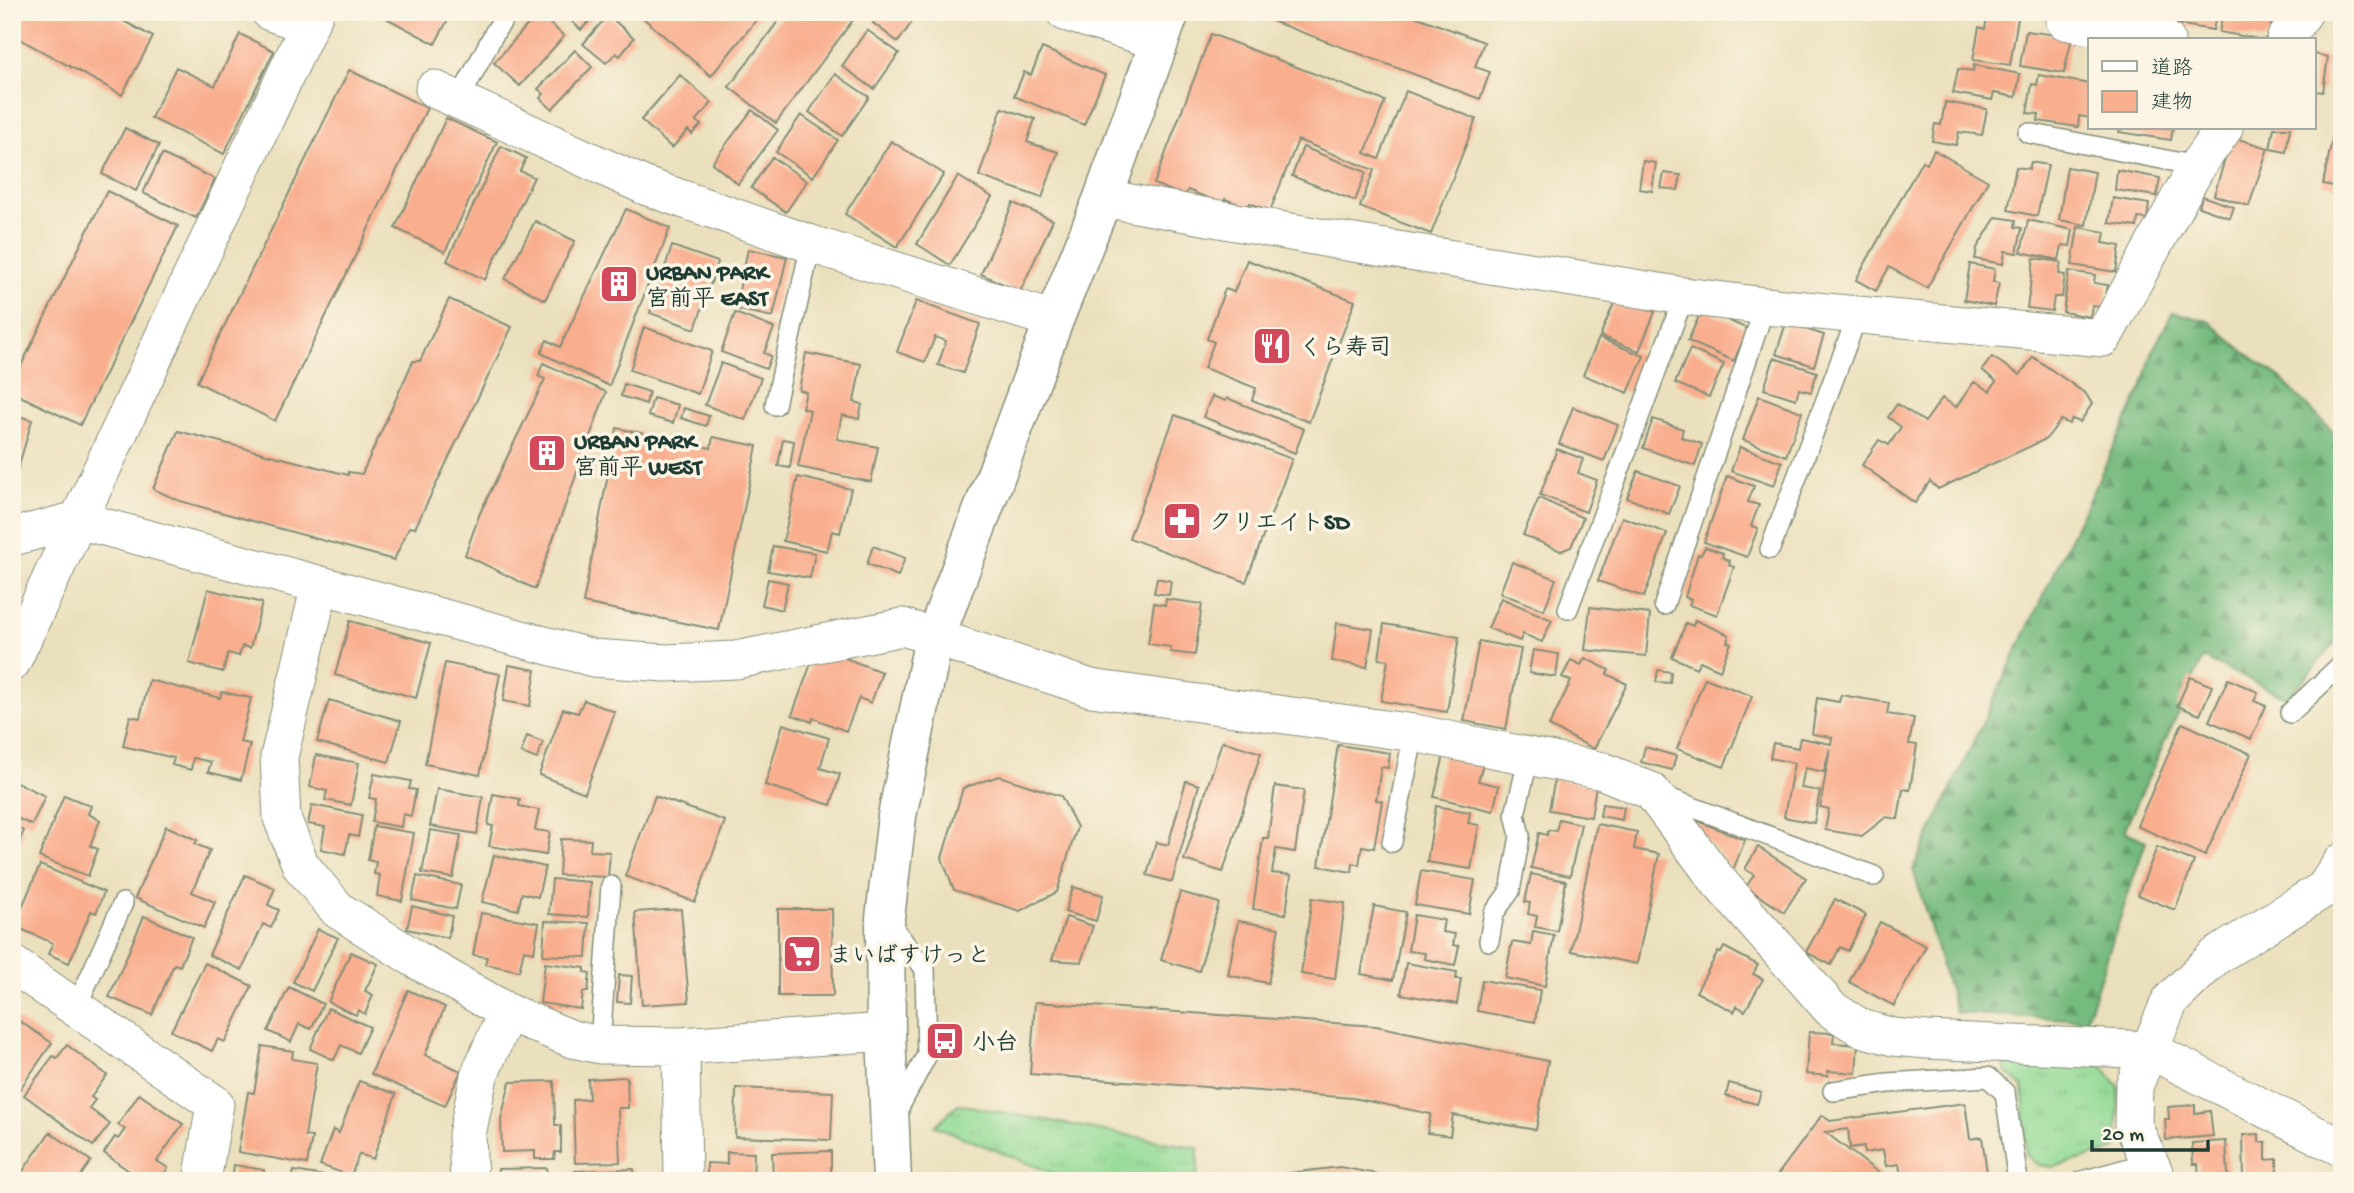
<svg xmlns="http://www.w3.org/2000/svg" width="2354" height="1193" font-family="'Gochi Hand','Klee One',sans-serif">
  <defs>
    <pattern id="grass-tufts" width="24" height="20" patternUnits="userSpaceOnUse" patternTransform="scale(1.75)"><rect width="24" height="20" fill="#92da95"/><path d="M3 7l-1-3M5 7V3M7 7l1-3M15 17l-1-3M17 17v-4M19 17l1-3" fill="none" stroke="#7dbc81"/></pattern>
    <pattern id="forest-firs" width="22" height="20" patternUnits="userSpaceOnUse" patternTransform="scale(1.75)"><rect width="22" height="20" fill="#75ba7e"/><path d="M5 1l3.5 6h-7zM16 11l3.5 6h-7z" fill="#5f9868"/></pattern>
  </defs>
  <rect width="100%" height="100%" fill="#fcf5e5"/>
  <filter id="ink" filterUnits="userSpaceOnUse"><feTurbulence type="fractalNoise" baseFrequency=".0143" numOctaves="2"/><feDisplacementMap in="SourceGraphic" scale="14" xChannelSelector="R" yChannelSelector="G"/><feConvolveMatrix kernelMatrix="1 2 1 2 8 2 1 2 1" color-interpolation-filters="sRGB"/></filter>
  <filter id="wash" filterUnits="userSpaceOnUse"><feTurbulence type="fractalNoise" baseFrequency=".00686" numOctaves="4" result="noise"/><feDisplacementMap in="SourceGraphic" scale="28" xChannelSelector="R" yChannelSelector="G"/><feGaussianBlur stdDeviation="1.57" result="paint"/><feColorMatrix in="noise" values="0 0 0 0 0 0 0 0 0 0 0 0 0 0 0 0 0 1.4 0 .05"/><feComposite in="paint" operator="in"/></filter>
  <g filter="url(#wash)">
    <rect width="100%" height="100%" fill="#ebe0bd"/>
    <!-- grass -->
    <path fill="url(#grass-tufts)" stroke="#588c64" stroke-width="2" d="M2005,1057L2101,1064L2119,1087L2117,1149L2054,1167L2038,1165L2026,1155L2023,1087L2005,1071Z
      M958,1104L1198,1148L1197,1181H1072L935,1126Z"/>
    <!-- forest -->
    <path fill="url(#forest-firs)" stroke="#4a7c59" stroke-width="2" d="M2173,312L2208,321L2243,351L2278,376L2342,441V635L2288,698L2203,658L2124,831L2146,841L2086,1020L1956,1013L1913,869L2142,388L2153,350Z"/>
    <g id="blocks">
      <!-- building -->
      <path fill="#f9ae8e" d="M12,12H107L153,37L122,95L12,35Z
        M375,12H452L435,44Z
        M562,12H592L595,15L581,30Z
        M636,12H763L711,76Z
        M785,12H859L776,123L729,87Z
        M881,12H919L898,42L873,23Z
        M1248,12H1404L1484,42L1475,67L1490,72L1480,99Z
        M2119,12H2156L2155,22L2119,17Z
        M2162,12H2217L2213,30L2176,24V19L2161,16Z
        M2223,12H2272L2270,34L2264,40L2219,32Z
        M538,13L564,36L520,86L494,63Z
        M1988,13L2018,18L2010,65L1973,60L1979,27L1985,29Z
        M608,15L634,38L620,56L616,53L606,63L583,44Z
        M2340,25H2342V119L2333,118Z
        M867,30L899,53L874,89L842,66Z
        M2026,31L2072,37L2064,73L2020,66Z
        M240,34L274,51L224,154L151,118L176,67L215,86Z
        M1211,34L1385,101L1365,153L1379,159L1406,91L1476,119L1431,234L1360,207L1374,170L1298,140L1270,211L1250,203L1247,207L1225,199L1223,204L1188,190L1185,196L1154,184Z
        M1042,48L1105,75L1084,125L1014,96L1024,72L1031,75Z
        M575,50L592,67L552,109L540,98L544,94L538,89Z
        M2314,54L2328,57L2323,92L2314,91Z
        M1974,65L2020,74L2016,97L1994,93L1992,100L1953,93L1958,69L1973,71Z
        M349,70L427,108L275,421L197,382Z
        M835,74L869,97L842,136L809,112Z
        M680,75L712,103L696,121L701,125L692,134L688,130L672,148L641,120Z
        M2039,75L2090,84V118L2079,116L2078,127L2038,121L2039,114L2027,113L2032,84L2037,85Z
        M1945,102L1987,109L1982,135L1959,132L1956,145L1932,141L1935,124L1941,125Z
        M1002,108L1035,119L1027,142L1058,152L1042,198L979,176Z
        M752,110L778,130L738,184L712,163Z
        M801,115L838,140L813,177L776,152Z
        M446,118L497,142L445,252L395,228Z
        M125,128L159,145L136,191L102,174Z
        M2120,128H2173L2171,140L2119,132Z
        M2274,128H2290L2286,152L2270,149Z
        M2333,135L2342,137V188L2323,184Z
        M2235,138L2268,148L2249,206L2214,195L2229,146Z
        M891,141L944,174L897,247L845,214Z
        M501,146L526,158L520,171L534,177L485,280L447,261Z
        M1303,147L1366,172L1355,201L1292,176Z
        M1934,150L1988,181L1927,288L1889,267L1876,291L1856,280L1922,161L1927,164Z
        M162,154L215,179L196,218L143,193Z
        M772,157L807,181L786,212L751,188Z
        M1643,161L1656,163L1652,191L1639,189Z
        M2031,162L2048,165L2037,216L2008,210L2016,167L2029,169Z
        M2067,167L2095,172L2086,225L2059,220Z
        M2117,170L2160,178L2157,196L2115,190Z
        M1664,173L1681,175L1678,190L1661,188Z
        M958,176L992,197L950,265L917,244Z
        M107,191L178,226L80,425L12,392V384Z
        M2202,196L2234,207L2230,218L2199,207Z
        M2113,198L2149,204L2147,219L2138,218L2137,227L2109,223Z
        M1013,203L1053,220L1020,292L981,274Z
        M626,209L670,228L609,386L541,353L547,340L560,347Z
        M1996,217L2016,220L2015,227L2022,228L2017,253L2005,251L2003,264L1975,259L1977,248Z
        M2028,220L2073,230L2070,246L2062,245L2059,260L2021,252Z
        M535,221L575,241L545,300L505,279Z
        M2078,227L2105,232L2103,243L2120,246L2116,272L2072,265Z
        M672,246L718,262L695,329L650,313Z
        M748,249L787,257L773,317L735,309Z
        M2034,258L2061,262L2059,274L2065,275L2062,297H2054L2052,311L2027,308Z
        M1247,260L1355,301L1309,422L1252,400L1256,388L1204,368L1214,342L1207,339L1225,289L1234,292Z
        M1970,264L1995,269L1993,282L1999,283L1994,306L1964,300Z
        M2069,271L2095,275L2094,283L2108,285L2104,307L2092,306L2090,317L2063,312Z
        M1617,296L1655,312L1639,351L1600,336Z
        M449,299L512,327L415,528L409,527L394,560L180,501L153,489L178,431L348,475V472L362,474L413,361H420Z
        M916,301L980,324L963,373L938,365L946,341L935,337L925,362L897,352Z
        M1702,309L1748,329L1734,361L1688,341Z
        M735,313L774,328L764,353L771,356L766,369L721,352Z
        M1786,323L1824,335L1814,366L1776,354Z
        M644,327L712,351L698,394L630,370Z
        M1599,338L1644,356L1628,393L1583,375Z
        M1690,349L1724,364L1709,397L1675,383Z
        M806,353L861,364L854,402L862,404L859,419L842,415L837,439L878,447L871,482L798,467L810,410L802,408L806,392L799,390Z
        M1992,357L2020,375L2033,357L2086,394L2092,404L2080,422L2072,419L2069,424L2061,420L2046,439L1938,489L1930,481L1915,503L1862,465L1879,440L1889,445L1901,427L1888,417L1897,404L1925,422L1942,398L1956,407L1974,382L1990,391L1996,381L1982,370Z
        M1774,358L1817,372L1811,392L1799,389L1796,399L1764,389Z
        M543,363L606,392L535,589L465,555L480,513L545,379L538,376Z
        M721,363L761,378L745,420L705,405Z
        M624,384L649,392L646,404L621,396Z
        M1212,396L1226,401L1227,398L1304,429L1295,453L1203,417Z
        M1759,396L1802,412L1786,456L1743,440Z
        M653,398L678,405L673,423L648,416Z
        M1573,407L1618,425L1604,461L1559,444Z
        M684,408L709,416L706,426L681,418Z
        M12,414L32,420L13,486H12Z
        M1175,415L1292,459L1246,582L1129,538Z
        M1653,419L1683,429L1681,437L1702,444L1695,466L1643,448Z
        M617,428L711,448L713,437L757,446L719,630L583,603Z
        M783,439L794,441L790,468L778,466Z
        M1740,447L1782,462L1774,486L1731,471Z
        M1557,449L1583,459L1578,473L1597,480L1586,512L1540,495Z
        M1638,471L1680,486L1669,514L1627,498Z
        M1727,476L1754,486L1748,502L1759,505L1751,526L1758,528L1747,557L1704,542Z
        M798,477L851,489L840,533L832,531L827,551L783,541Z
        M1539,498L1583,518L1571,547L1561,551L1523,535Z
        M1622,517L1667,533L1644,597L1598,581Z
        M773,546L815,553L810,578L768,571Z
        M873,546L905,558L898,576L867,564Z
        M1705,547L1723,553L1722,557L1730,561L1729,565L1734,567L1717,615L1689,605L1691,599L1685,597L1698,554L1701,555Z
        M1512,562L1556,579L1544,610L1500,593Z
        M1157,578L1171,581L1169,595L1154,593Z
        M768,579L788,583L782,610L762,605Z
        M208,589L262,603L250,648L242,646L239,656L228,653L223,672L189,663Z
        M1501,598L1552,620L1542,642L1523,634L1520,641L1488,628Z
        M1166,599L1202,604L1195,655L1170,652L1171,647L1148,644L1154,603L1165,605Z
        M1590,607L1650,614L1646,656L1585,650Z
        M1695,620L1729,635L1727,642L1731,643L1720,670L1700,661L1696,668L1672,657L1686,623L1693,626Z
        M350,621L431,643L416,698L335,675Z
        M1337,623L1373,629L1367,667L1332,661Z
        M1384,624L1459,637L1447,712L1381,701L1388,660L1379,659Z
        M1479,641L1521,649L1506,729L1464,721Z
        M1533,650L1559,654L1556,677L1529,673Z
        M837,655L882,672L871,703L859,698L846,731L813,718L812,722L792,715L812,661Z
        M1585,658L1609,670L1607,674L1627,684L1594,749L1549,726L1571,681L1562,677L1571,660L1581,665Z
        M445,663L500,674L480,775L425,764Z
        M509,665L536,670L530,706L503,701Z
        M1658,670L1671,672L1670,683L1656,682Z
        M2190,677L2212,686L2200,715L2177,706Z
        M1705,678L1752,696L1724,767L1677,749Z
        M2228,679L2258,692L2254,701L2266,706L2251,739L2209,721Z
        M149,680L220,698L222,692L251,698L240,742L250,744L241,780L208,772L211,762L193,758L191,770L172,765L174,758L123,746L130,716L140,718Z
        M1841,695L1889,703L1887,714L1914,718L1909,744L1917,745L1910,790L1903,789L1898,819L1886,817L1862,836L1825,830L1829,809L1820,807L1830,748L1824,772L1805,768L1801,788L1820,791L1814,823L1784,817L1794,763L1770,758L1773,743L1798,748L1800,738L1831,744L1832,737L1812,734L1817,698L1839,702Z
        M329,700L401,721L389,762L317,742Z
        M584,700L615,712L585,793L539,775L563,709L578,713Z
        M2182,723L2251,754L2205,856L2137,826Z
        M783,724L829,738L820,768L840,774L831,805L765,785Z
        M527,736L543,742L537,759L521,753Z
        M1222,741L1261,753L1223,872L1184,860Z
        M1338,745L1390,753L1388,768L1381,767L1376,800L1382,801L1374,848L1362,846L1359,865L1353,863L1352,872L1319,866Z
        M1645,747L1676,756L1672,770L1641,762Z
        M316,755L359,763L351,805L325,800L327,791L310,787Z
        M1444,755L1483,765L1478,781L1499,786L1493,811L1434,797Z
        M374,774L411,781L409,789L416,790L411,816L403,814L401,827L372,822L376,799L369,798Z
        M999,776L1061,796L1077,827L1057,892L1020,911L954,890L942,858L963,788Z
        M1555,778L1596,786L1591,817L1549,810Z
        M12,780L45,796L32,825L12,816Z
        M1186,781L1199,785L1172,882L1147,875L1156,842L1168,845Z
        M1275,786L1304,790L1295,852L1276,849L1272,873L1291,875L1286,914L1253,909L1263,838H1268Z
        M437,789L483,797L477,834L430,826Z
        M493,794L520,799L519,806L539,810L535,830L550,832L546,855L489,846L493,826L488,825Z
        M64,795L91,806L88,814L100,820L90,846L98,849L88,876L39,857Z
        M655,796L725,821L695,902L625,876Z
        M1602,804L1624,807L1622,820L1600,816Z
        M312,805L362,815L358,837L349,835L345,854L321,849L325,827L308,824Z
        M1436,806L1470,812L1468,823L1479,825L1471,869L1427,862Z
        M1559,819L1581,824L1570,876L1531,868L1539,833L1547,835L1548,830L1556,831Z
        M1698,821L1745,840L1733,870L1698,829Z
        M1597,824L1637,832L1634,849L1659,854L1637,964L1571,951Z
        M12,825L24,831L12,856Z
        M166,826L197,840L195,844L210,850L192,892L215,902L204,928L135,898Z
        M374,826L414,833L402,901L377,896L380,875L374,874L376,862L368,860Z
        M430,830L461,835L453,878L422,873Z
        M561,839L591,840L590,851L610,852L608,877L559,875Z
        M1758,847L1806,878L1784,912L1746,887L1754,875L1745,869Z
        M2157,847L2194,861L2175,910L2138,895Z
        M494,855L545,867L538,897L522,893L518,910L482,902Z
        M40,865L104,892L96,913L91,911L69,963L48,954L53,943L14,926Z
        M1421,871L1475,880L1469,914L1415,905Z
        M1531,874L1566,881L1557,931L1535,927L1537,916L1528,914L1530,903L1525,902Z
        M245,875L275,888L268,905L279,910L271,928L263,924L242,970L209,955Z
        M417,876L461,885L456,909L412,900Z
        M552,879L590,882L588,917L549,914Z
        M1073,887L1103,895L1096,921L1065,912Z
        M1180,892L1219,903L1199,971L1161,960Z
        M1312,898L1345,903L1335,979L1301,974Z
        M1835,899L1866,915L1848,951L1840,947L1831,965L1806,952Z
        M412,906L452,916L448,938L407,929Z
        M1374,906L1406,912L1393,980L1361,974Z
        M681,909L689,1002L642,1005L635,912Z
        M778,909H832L833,996H778Z
        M481,913L539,923L534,952L524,950L519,971L485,964L487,957L473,955Z
        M1414,915L1444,920L1442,932L1455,934L1453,945L1459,946L1455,965L1424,959L1425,953L1408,951Z
        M144,916L192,937L180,966L174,964L152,1015L109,997Z
        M1066,917L1093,926L1081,962L1052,960Z
        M545,921L589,923L587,957L543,955Z
        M1238,921L1279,928L1268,983L1228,975Z
        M1880,922L1926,946L1894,1006L1849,982Z
        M318,929L338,938L312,991L293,982Z
        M1533,931L1554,935L1545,986L1505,978L1512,942L1531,945Z
        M1724,947L1758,965L1753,974L1763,979L1745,1011L1737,1006L1734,1012L1696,992L1718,952L1721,953Z
        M351,952L378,964L365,991L373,995L365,1014L358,1010L356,1015L328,1002Z
        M205,963L252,986L225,1042L218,1039L212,1051L171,1031Z
        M545,963L585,968V972L590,973L588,992H583L581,1009L540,1003Z
        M1406,963L1457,972L1456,979H1461L1457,1004L1401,994Z
        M619,975L632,976L630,1003L617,1002Z
        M1482,980L1540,990L1535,1022L1477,1011Z
        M289,987L323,1004L311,1029L299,1024L291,1042L268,1031Z
        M408,990L445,1007L425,1055L461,1071L445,1106L371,1074Z
        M1035,1002L1376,1026L1548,1061L1536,1130L1453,1115L1450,1136L1427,1133L1431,1114L1353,1098L1030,1074Z
        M328,1008L370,1027L358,1053L341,1045L334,1060L310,1049Z
        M12,1009L16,1011L12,1016L52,1043L20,1089L12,1084Z
        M1809,1032L1834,1033L1833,1043L1858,1045L1856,1073L1828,1071V1076L1806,1074Z
        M67,1045L107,1075L91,1097L95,1100L89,1108L110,1124L93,1146L24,1095L53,1056L57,1058Z
        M262,1046L293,1051L292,1059L317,1063L305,1136L312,1137L307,1164L238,1152L248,1092L254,1093Z
        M627,1077L628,1108H618L620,1162L575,1163L573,1100L589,1099L588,1079Z
        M359,1081L396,1094L373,1159L359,1154L351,1176L320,1165L333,1130L339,1133Z
        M554,1081L555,1125H561V1152H555L554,1159H535V1151L502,1152L501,1119L510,1082Z
        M1729,1083L1761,1092L1757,1104L1726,1096Z
        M736,1088L833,1092L831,1140L735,1137Z
        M139,1094L183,1124L157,1161L168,1168L159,1181H143L104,1153L115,1137L118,1139L125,1129L118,1125Z
        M1965,1103L1970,1139L1982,1137L1988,1180L1902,1181L1899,1164L1886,1166L1883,1150L1864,1153V1146L1850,1148L1848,1129L1825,1132L1883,1176L1880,1181H1773L1822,1115L1830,1121Z
        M2195,1105V1113L2210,1111L2213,1136L2166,1140L2165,1119H2169L2168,1107Z
        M50,1132L91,1161L77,1181H16Z
        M2259,1134V1142H2266V1160L2277,1159V1181H2244L2243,1135Z
        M2226,1141L2228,1176L2199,1177L2198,1164H2193L2192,1143Z
        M831,1151V1181H773L772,1153Z
        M727,1152L754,1153L753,1181H707V1163L727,1164Z
        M234,1165L264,1170L262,1181H232Z
        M1340,1167L1404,1179V1181H1276L1282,1174Z
        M547,1168V1181H498V1169Z
        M634,1169V1181H575V1171Z
        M294,1171L330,1177L329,1181H292Z"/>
    </g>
  </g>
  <g filter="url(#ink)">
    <use href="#blocks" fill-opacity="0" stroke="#858e78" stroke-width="2"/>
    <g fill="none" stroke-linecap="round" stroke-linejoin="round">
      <!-- service casing -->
      <g stroke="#858e78" stroke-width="22">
        <path id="service" d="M459,100L496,30L509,12
          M2028,133L2197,166
          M775,405L811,244
          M1770,549L1858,314
          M1664,605L1765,306
          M1568,609L1684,296
          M2290,713L2342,664
          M1658,794L1874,876
          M1392,842L1414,733
          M890,924L925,969L927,1055L895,1115
          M1489,941L1494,913L1510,891L1520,836L1515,814L1529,757
          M76,1008L123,903
          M600,1045L611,886
          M1833,1091L1888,1083L1988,1077L2005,1093L2018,1181
          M2082,1181L2151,1162"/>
      </g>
      <!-- minor casing -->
      <g stroke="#858e78" stroke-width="39">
        <path id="minor" d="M270,12L308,25
          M1065,12L1159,41
          M2065,21L2166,40
          M2285,40L2304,12
          M434,89L645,186L811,244L1054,320
          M1103,198L1335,240L1684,296L1765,306L2103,338L2197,166L2224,128
          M12,537L78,520L593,658L666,663L736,660L903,627L1091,688L1414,733L1603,771L1651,791L1719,882L1831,1009L1861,1028L1893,1037L1927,1040L2150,1050L2342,1148
          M320,585L279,757L282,818L301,866L338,910L417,960L507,1012L572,1039L600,1045L681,1046L886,1032
          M12,662L315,12
          M12,964L215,1104L202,1181
          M681,1046L683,1181
          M469,1181L467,1135L479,1076L507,1012
          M2158,1181L2133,1125L2134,1086L2170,1001L2216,956L2324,889L2342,862"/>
      </g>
      <!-- tertiary casing -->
      <g stroke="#858e78" stroke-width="41">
        <path id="tertiary" d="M892,1181L886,1032L885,918L897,816L933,643L1054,320L1103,198L1170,12"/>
      </g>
      <!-- service -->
      <use href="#service" stroke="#fff" stroke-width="19"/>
      <!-- minor -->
      <use href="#minor" stroke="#fff" stroke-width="37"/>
      <!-- tertiary -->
      <use href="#tertiary" stroke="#fff" stroke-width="38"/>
    </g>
  </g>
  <!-- icons -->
  <defs>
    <g id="building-square" transform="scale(2.0125)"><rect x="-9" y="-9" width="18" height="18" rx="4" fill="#d1495b" stroke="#fcf5e5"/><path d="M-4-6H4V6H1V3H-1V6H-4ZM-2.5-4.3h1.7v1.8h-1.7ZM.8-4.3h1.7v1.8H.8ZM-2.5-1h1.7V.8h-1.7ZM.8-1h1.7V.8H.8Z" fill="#fff"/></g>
    <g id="restaurant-square" transform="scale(2.0125)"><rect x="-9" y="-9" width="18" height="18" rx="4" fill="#d1495b" stroke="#fcf5e5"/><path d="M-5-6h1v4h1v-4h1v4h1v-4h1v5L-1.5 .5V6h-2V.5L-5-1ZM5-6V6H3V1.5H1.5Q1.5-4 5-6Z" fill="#fff"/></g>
    <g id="pharmacy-square" transform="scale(2.0125)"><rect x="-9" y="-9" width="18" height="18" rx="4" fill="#d1495b" stroke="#fcf5e5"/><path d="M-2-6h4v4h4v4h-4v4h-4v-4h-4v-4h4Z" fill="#fff"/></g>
    <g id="supermarket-square" transform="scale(2.0125)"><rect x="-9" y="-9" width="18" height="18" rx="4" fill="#d1495b" stroke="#fcf5e5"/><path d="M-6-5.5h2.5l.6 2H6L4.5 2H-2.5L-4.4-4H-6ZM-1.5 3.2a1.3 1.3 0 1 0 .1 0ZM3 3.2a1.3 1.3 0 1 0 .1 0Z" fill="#fff"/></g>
    <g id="bus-square" transform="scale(2.0125)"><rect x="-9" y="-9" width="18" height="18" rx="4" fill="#d1495b" stroke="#fcf5e5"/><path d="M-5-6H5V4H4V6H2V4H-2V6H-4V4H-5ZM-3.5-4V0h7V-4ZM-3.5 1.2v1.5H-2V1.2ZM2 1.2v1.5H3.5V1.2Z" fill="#fff"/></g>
  </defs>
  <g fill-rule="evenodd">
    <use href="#building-square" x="619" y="284"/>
    <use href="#restaurant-square" x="1272" y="346"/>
    <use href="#building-square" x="547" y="453"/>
    <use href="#pharmacy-square" x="1182" y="521"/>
    <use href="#supermarket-square" x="802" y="954"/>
    <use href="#bus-square" x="945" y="1041"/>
  </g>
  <g text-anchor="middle" stroke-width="7" stroke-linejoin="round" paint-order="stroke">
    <!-- poi labels -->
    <g font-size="23" font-weight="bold" fill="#1f3d34" stroke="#fcf5e5" text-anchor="start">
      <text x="646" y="279">URBAN PARK<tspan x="646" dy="26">宮前平 EAST</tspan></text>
      <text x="1299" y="354">くら寿司</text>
      <text x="574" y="448">URBAN PARK<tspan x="574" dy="26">宮前平 WEST</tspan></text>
      <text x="1209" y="529">クリエイトSD</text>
      <text x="829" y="962">まいばすけっと</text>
      <text x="972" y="1049">小台</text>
    </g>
  </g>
  <!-- margin -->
  <rect width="2354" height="1193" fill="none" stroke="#fcf5e5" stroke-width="42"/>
  <!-- legend -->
  <rect x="2088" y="38" width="228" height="91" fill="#fcf5e5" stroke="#a4ab9e" stroke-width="2"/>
  <rect x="2102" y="61" width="35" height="10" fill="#ffffff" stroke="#a4ab9e" stroke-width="2"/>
  <text x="2151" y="74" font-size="21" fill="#1f3d34">道路</text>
  <rect x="2102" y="91" width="35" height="21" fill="#f9ae8e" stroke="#a4ab9e" stroke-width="2"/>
  <text x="2151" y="108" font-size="21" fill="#1f3d34">建物</text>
  <!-- scale -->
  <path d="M2092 1140v10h116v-10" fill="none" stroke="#1f3d34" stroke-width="3.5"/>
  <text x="2102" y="1140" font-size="21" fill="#1f3d34" stroke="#fcf5e5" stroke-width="5" paint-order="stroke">20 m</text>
</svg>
